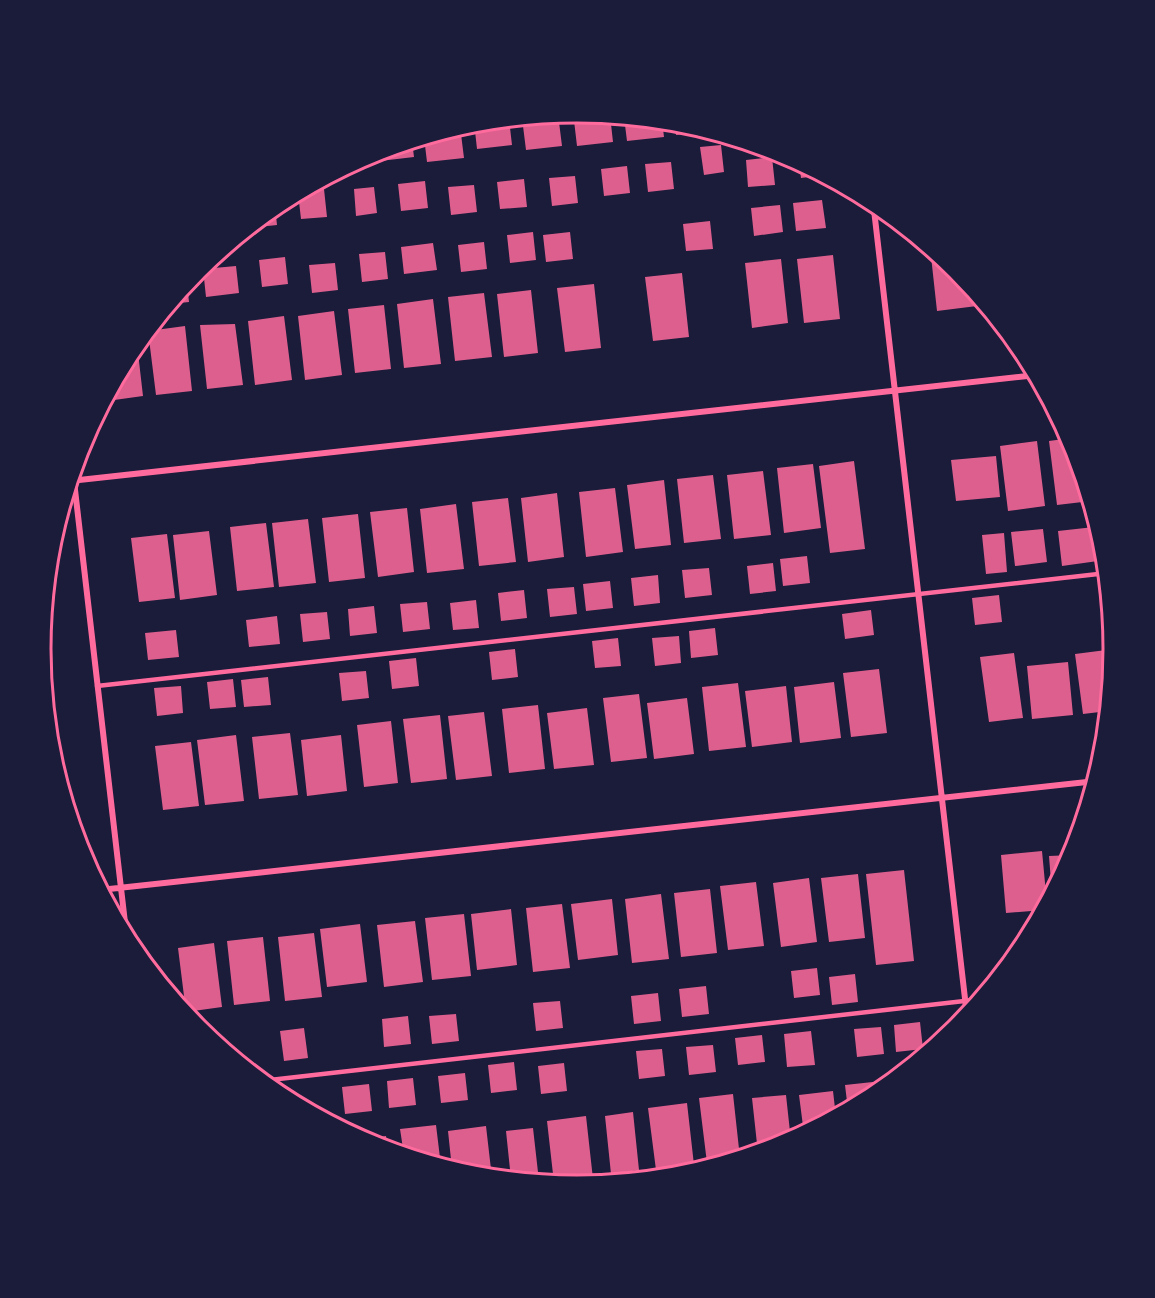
<svg xmlns="http://www.w3.org/2000/svg" width="1155" height="1298" font-family="Raleway,sans-serif">
  <rect width="100%" height="100%" fill="#1b1b3a"/>
  <!-- building -->
  <path fill="#dd5f8e" d="M573,112L610,115L613,142L577,146Z
    M558,114L562,146L526,150L522,118Z
    M624,117L662,120L664,137L627,141Z
    M509,119L512,145L477,149L474,122Z
    M674,122H683L712,131L676,135Z
    M460,126L464,158L427,162L424,137Z
    M412,141L414,157L380,161L378,151Z
    M721,145L724,172L704,175L700,147Z
    M363,157L365,169L335,173Z
    M772,157L775,185L748,187L746,160Z
    M671,162L674,189L648,192L645,164Z
    M799,162L825,175L801,178Z
    M627,166L630,193L604,196L601,169Z
    M575,176L578,203L552,206L549,178Z
    M524,179L527,207L500,209L497,182Z
    M425,181L428,208L401,211L398,184Z
    M474,185L477,212L451,215L448,187Z
    M374,187L377,213L356,216L354,189Z
    M324,189L327,217L301,219L298,193Z
    M822,200L826,228L796,231L793,203Z
    M780,205L783,232L754,236L751,208Z
    M275,206L277,225L248,228Z
    M710,221L713,249L686,251L683,224Z
    M533,232L536,260L510,263L507,235Z
    M570,232L573,259L546,262L543,235Z
    M484,242L487,269L461,272L458,245Z
    M433,243L437,270L404,274L401,247Z
    M930,247L957,270L975,291L977,306L937,311Z
    M385,252L388,279L362,282L359,254Z
    M833,255L840,319L804,323L797,259Z
    M285,257L288,284L262,287L259,260Z
    M781,259L788,323L752,328L745,263Z
    M335,263L338,290L312,293L309,265Z
    M236,266L239,293L206,297L203,269Z
    M682,273L689,337L653,341L645,277Z
    M187,283L189,302L170,304L178,294Z
    M594,284L601,348L565,352L557,288Z
    M531,290L538,353L504,357L497,294Z
    M484,293L492,357L455,361L448,297Z
    M433,299L441,364L404,368L397,304Z
    M384,305L391,369L355,373L348,309Z
    M334,311L342,375L305,380L298,316Z
    M284,316L292,380L255,385L248,321Z
    M235,324L243,385L207,389L200,325Z
    M185,326L192,391L156,395L148,331Z
    M137,344L143,396L107,401L106,397Z
    M1071,438L1091,501L1057,505L1049,441Z
    M1037,441L1045,506L1008,511L1000,446Z
    M996,456L1000,497L956,501L951,460Z
    M854,461L865,549L830,553L819,466Z
    M813,464L821,528L784,533L777,468Z
    M763,471L771,535L734,539L727,475Z
    M713,475L721,539L684,543L677,479Z
    M664,480L671,545L635,549L627,485Z
    M615,488L623,552L586,557L579,492Z
    M557,493L564,557L528,562L521,498Z
    M508,498L516,562L479,566L472,502Z
    M456,504L464,569L427,573L420,509Z
    M407,508L414,572L378,577L370,512Z
    M358,514L365,578L329,582L322,518Z
    M308,519L316,583L279,587L272,523Z
    M266,523L274,587L237,591L230,527Z
    M1094,527L1098,561L1062,566L1058,531Z
    M1043,529L1047,562L1015,566L1011,532Z
    M209,531L217,595L180,600L173,535Z
    M1004,533L1007,572L986,574L982,535Z
    M167,534L175,598L139,602L131,538Z
    M807,556L810,583L783,586L780,559Z
    M773,563L776,591L750,594L747,566Z
    M709,568L712,595L685,598L682,570Z
    M658,575L660,603L634,606L631,578Z
    M610,581L613,608L586,611L583,584Z
    M574,587L577,614L550,617L547,589Z
    M524,590L527,618L501,621L498,593Z
    M999,595L1002,622L975,625L972,598Z
    M476,600L479,628L453,630L450,603Z
    M427,602L430,629L403,632L400,604Z
    M374,606L377,633L350,636L348,609Z
    M871,610L874,635L845,639L842,614Z
    M327,612L330,639L303,642L300,614Z
    M277,616L280,644L249,647L246,620Z
    M715,628L718,655L691,658L689,631Z
    M176,630L179,657L148,660L145,633Z
    M679,636L681,663L655,666L652,638Z
    M618,638L621,666L595,668L592,641Z
    M515,649L518,677L492,680L489,652Z
    M1114,649L1108,711L1083,714L1075,654Z
    M1014,653L1023,718L989,722L980,657Z
    M416,658L419,686L392,689L389,661Z
    M1068,662L1073,715L1032,719L1027,666Z
    M879,669L887,733L851,737L843,673Z
    M366,671L369,698L342,701L339,673Z
    M268,677L271,705L244,707L241,680Z
    M233,679L236,707L210,709L207,682Z
    M834,682L841,738L800,743L794,687Z
    M738,683L746,747L709,751L702,687Z
    M181,686L183,713L157,716L154,688Z
    M786,686L792,742L752,747L745,691Z
    M639,694L647,758L611,762L603,698Z
    M45,696H49L53,729L48,730Z
    M687,698L694,754L654,759L647,703Z
    M538,705L545,769L509,773L502,709Z
    M587,708L594,765L554,769L547,713Z
    M484,712L492,776L456,780L448,716Z
    M440,715L447,779L411,783L403,719Z
    M391,721L398,783L364,787L357,725Z
    M290,733L298,795L259,799L252,737Z
    M236,735L244,801L205,805L197,740Z
    M341,735L347,791L307,796L301,740Z
    M191,742L199,806L163,810L155,746Z
    M1042,851L1047,904L1044,910L1006,913L1001,855Z
    M1073,855L1052,895L1049,856Z
    M904,870L914,961L876,965L866,874Z
    M858,874L865,938L829,942L821,878Z
    M809,878L817,942L781,947L773,883Z
    M756,882L764,946L728,950L720,886Z
    M710,889L717,953L681,957L674,893Z
    M661,894L669,959L632,963L625,899Z
    M612,899L618,955L578,960L571,904Z
    M562,904L570,968L533,972L526,908Z
    M511,909L517,965L477,970L471,914Z
    M464,914L471,976L432,980L425,918Z
    M415,921L423,982L384,987L377,925Z
    M360,924L367,982L327,987L320,929Z
    M314,933L322,997L285,1001L278,937Z
    M263,937L270,1001L234,1005L227,941Z
    M214,943L222,1007L186,1012L178,948Z
    M1026,943L1024,948L1012,962L1010,946Z
    M817,968L820,995L794,998L791,971Z
    M855,974L858,1002L832,1005L829,977Z
    M706,986L709,1014L682,1017L679,989Z
    M658,993L661,1021L634,1024L631,996Z
    M560,1001L563,1028L536,1031L533,1003Z
    M456,1014L459,1041L432,1044L429,1016Z
    M408,1016L411,1044L384,1047L382,1019Z
    M920,1022L923,1049L896,1052L894,1025Z
    M881,1027L884,1054L857,1057L854,1029Z
    M304,1028L308,1058L284,1061L280,1031Z
    M811,1031L815,1065L787,1067L784,1034Z
    M762,1035L765,1062L738,1065L735,1038Z
    M713,1045L716,1072L689,1075L686,1047Z
    M662,1049L665,1076L639,1079L636,1051Z
    M514,1062L517,1090L491,1093L488,1065Z
    M564,1063L567,1091L541,1094L538,1066Z
    M465,1073L468,1100L441,1103L438,1076Z
    M413,1078L416,1105L389,1108L387,1081Z
    M882,1081L883,1090L848,1110L845,1085Z
    M369,1084L372,1111L345,1114L342,1087Z
    M833,1091L836,1117L804,1134L799,1095Z
    M733,1094L740,1158L707,1163L699,1098Z
    M786,1095L791,1141L758,1153L752,1098Z
    M687,1103L694,1165L656,1170L648,1108Z
    M633,1112L639,1170L611,1174L605,1116Z
    M586,1116L593,1179L554,1183L547,1121Z
    M436,1125L441,1166L404,1155L400,1129Z
    M486,1126L492,1178L452,1169L448,1131Z
    M533,1128L539,1181L511,1179L506,1131Z
    M386,1136L388,1150L361,1139Z"/>
  <g fill="none" stroke-linecap="round" stroke-linejoin="round">
    <!-- service -->
    <path stroke="#ff6b9d" stroke-width="4.5" d="M97,686L1107,573
      M261,1081L982,999"/>
    <!-- minor -->
    <path stroke="#ff6b9d" stroke-width="6" d="M873,201L967,1016
      M70,481L1037,375
      M74,481L127,940
      M100,890L1096,781"/>
  </g>
  <!-- crop -->
  <path d="M0 0H1155V1298H0ZM51 649a526 526 0 1 1 1052 0a526 526 0 1 1-1052 0Z" fill="#1b1b3a" fill-rule="evenodd"/>
  <path fill="none" stroke="#ff6b9d" stroke-width="3" d="M51 649a526 526 0 1 1 1052 0a526 526 0 1 1-1052 0Z"/>
</svg>
